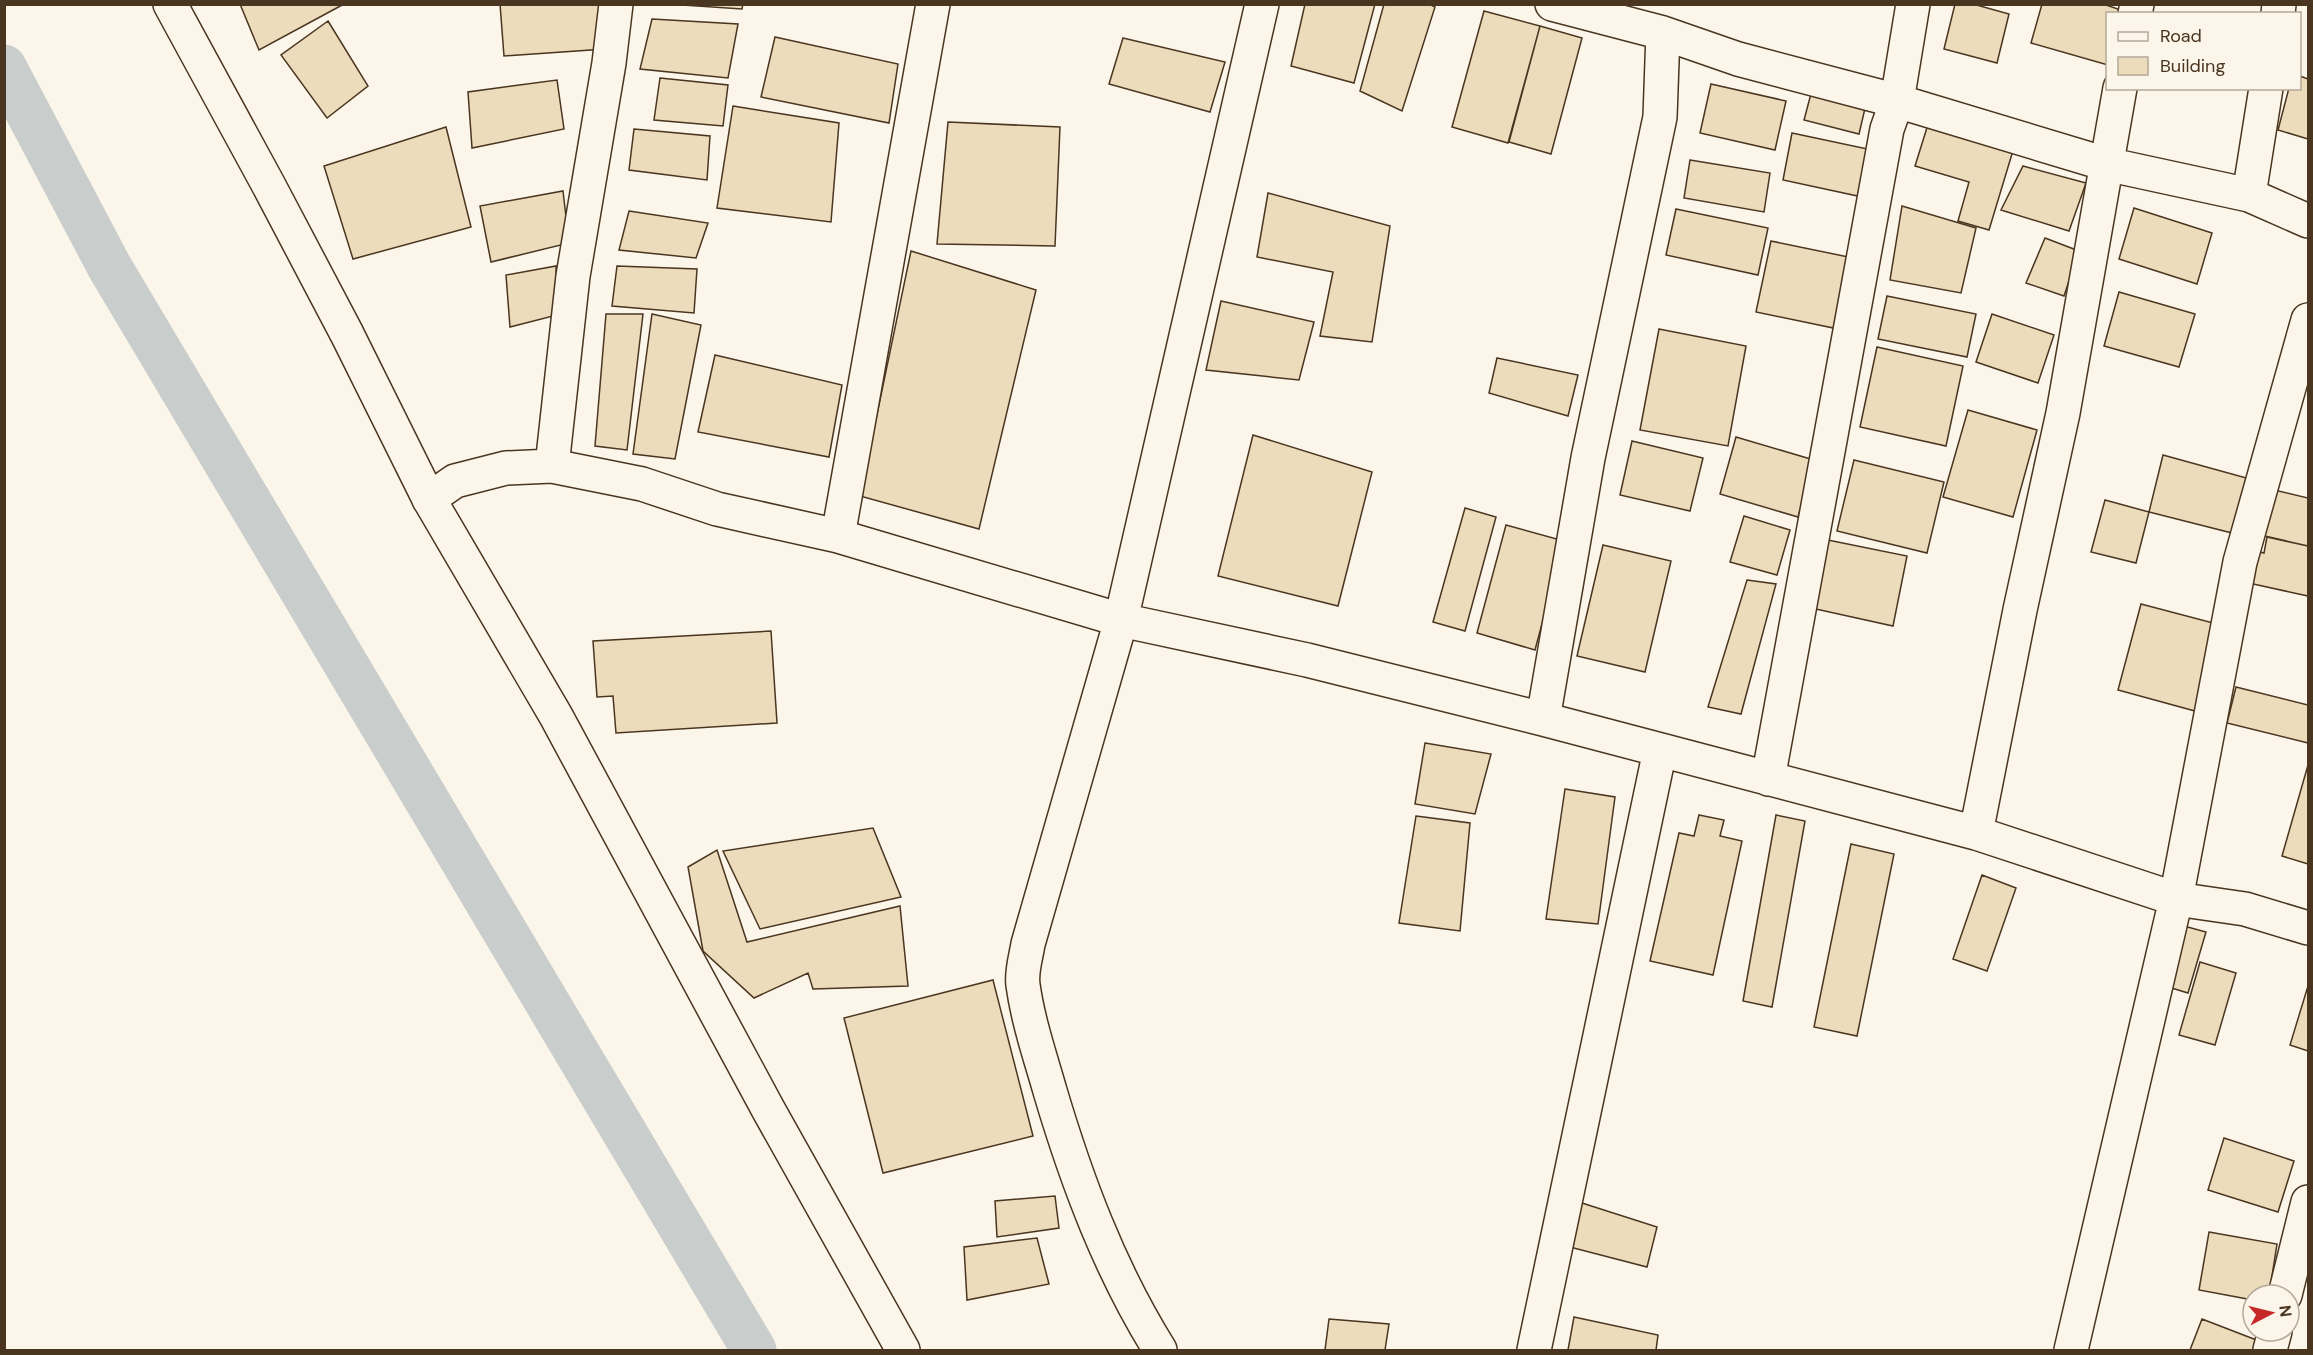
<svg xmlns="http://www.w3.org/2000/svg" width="2313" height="1355" font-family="'DM Sans',sans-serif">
  <rect width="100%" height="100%" fill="#fbf6e9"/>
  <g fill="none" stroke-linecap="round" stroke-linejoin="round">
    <!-- canal -->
    <path stroke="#c9cecd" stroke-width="45" d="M4,67L109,266L754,1350"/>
  </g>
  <!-- building -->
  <path fill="#ecdcbc" stroke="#4a3520" stroke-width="1.5" d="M240,4H344L259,50Z
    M500,4H603L605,49L504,56Z
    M667,4H743L742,9Z
    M1305,4H1375L1354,83L1291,66Z
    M1384,4H1429L1435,7L1402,111L1360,91Z
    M1955,4H1973L2009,14L1997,63L1944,49Z
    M2042,4H2103L2124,11V14H2108V65L2031,43Z
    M1484,11L1540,26L1508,143L1452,127Z
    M652,19L738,24L728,78L640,69Z
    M328,21L368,86L327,118L281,55Z
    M1540,26L1582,38L1551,154L1509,142Z
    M775,37L898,64L889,123L761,97Z
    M1123,38L1225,62L1210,112L1109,84Z
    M2300,76L2308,79V139L2278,130L2289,88H2300Z
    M660,78L728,85L723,126L654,120Z
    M557,80L564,129L472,148L468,92Z
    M1711,84L1786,101L1775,150L1700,133Z
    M1812,90L1866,104L1859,134L1804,120Z
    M733,106L839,123L831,222L717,208Z
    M1930,118L2015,144L1989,230L1958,221L1969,182L1915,166Z
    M948,122L1060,127L1055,246L937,244Z
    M446,127L471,227L353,259L324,166Z
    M634,129L710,136L707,180L629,170Z
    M1792,133L1877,151L1867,198L1783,180Z
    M1690,160L1770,173L1764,212L1684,198Z
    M2023,166L2086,183L2069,231L2001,210Z
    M563,191L569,243L491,262L480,206Z
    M1268,193L1390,226L1372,342L1320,336L1333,272L1257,257Z
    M1902,206L1976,228L1961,293L1890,280Z
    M2134,208L2212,233L2197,284L2119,259Z
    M1676,209L1768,228L1758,275L1666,255Z
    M629,211L708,223L696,258L619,250Z
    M2045,238L2079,251L2064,296L2026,283Z
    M1771,241L1858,259L1843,330L1756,312Z
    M911,251L1036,290L979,529L860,496Z
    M556,266L557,315L510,327L506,275Z
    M617,266L697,269L694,313L612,306Z
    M2119,292L2195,314L2179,367L2104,346Z
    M1887,296L1976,314L1967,357L1878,339Z
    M1221,301L1314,322L1299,380L1206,370Z
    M606,314H643L627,450L595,446Z
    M652,314L701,325L675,459L633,454Z
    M1992,314L2054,335L2038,383L1976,362Z
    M1659,329L1746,346L1728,446L1640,430Z
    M1877,347L1963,366L1946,446L1860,427Z
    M715,355L842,385L829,457L698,432Z
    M1497,358L1578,375L1568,416L1489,393Z
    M1968,410L2037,430L2013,517L1943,497Z
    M1253,435L1372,472L1338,606L1218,576Z
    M1736,437L1814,460L1798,517L1720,494Z
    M1632,441L1703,458L1690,511L1620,495Z
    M2163,455L2250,479L2236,534L2149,512Z
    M1854,460L1944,482L1927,553L1837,531Z
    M2266,488L2308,498V546L2256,534Z
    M2105,500L2149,512L2136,563L2091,552Z
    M1465,508L1496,517L1465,631L1433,622Z
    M1744,516L1790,530L1777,575L1730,562Z
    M1506,525L1564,541L1535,650L1477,633Z
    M2267,537L2308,546V596L2244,582L2251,550L2264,553Z
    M1818,538L1907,556L1893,626L1802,606Z
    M1603,545L1671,561L1645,672L1577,656Z
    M1747,580L1776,584L1741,714L1708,707Z
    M2141,604L2217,624L2195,711L2118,690Z
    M771,631L777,723L616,733L613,696L597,697L593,641Z
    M2236,687L2308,705V743L2227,723Z
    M1425,743L1491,754L1475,814L1415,804Z
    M2308,765V864L2282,856Z
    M1565,789L1615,797L1598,924L1546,919Z
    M1699,815L1724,820L1720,836L1742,841L1713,975L1650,961L1679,833L1694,836Z
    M1776,815L1805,821L1772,1007L1743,1001Z
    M1416,816L1470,823L1460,931L1399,923Z
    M873,828L901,897L760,929L723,851Z
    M1851,844L1894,854L1857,1036L1814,1027Z
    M717,850L747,942L900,906L908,986L813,989L808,973L754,998L703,951L688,867Z
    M1982,875L2016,888L1987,971L1953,959Z
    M2173,923L2206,932L2188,993L2155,983Z
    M2200,962L2236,973L2215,1045L2179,1035Z
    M993,980L1033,1136L883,1173L844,1018Z
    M2308,986V1051L2290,1045Z
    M2224,1138L2294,1161L2278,1212L2208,1190Z
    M1055,1196L1059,1228L997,1237L995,1201Z
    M1582,1203L1657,1227L1647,1267L1566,1246Z
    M2209,1232L2277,1244L2269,1295H2253V1300L2199,1290Z
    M1037,1238L1049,1284L967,1300L964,1247Z
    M1574,1317L1658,1335L1656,1350H1568Z
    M1329,1319L1389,1324L1385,1350H1325Z
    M2202,1319L2259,1341L2256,1350H2190Z"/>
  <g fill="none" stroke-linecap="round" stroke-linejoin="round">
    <!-- street casing -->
    <g stroke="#4a3520" stroke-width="36">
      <path id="street" d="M1552,4L1663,33L1738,59L1897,101L2106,164L2249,195L2308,221
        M2135,14L2137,4
        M2278,14L2279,4
        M2249,195L2266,88
        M552,466L573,276L609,63L616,4
        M429,499L455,481L506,468L552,466L642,484L717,509L838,536L1121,620L1307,660L1543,719L1976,833L2176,899L2245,909L2308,928
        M838,536L933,4
        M1543,719L1588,458L1660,117L1663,33
        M1768,779L1887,129L1897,101L1913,4
        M1976,833L2020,610L2063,413L2120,88
        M2285,1295L2308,1202
        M1160,1350C1110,1270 1077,1182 1050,1091C1040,1056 1028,1021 1023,985C1021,972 1026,957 1028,944L1121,620L1262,4
        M1534,1350L1660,750
        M2071,1350L2176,899L2240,562L2308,320
        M2270,1350L2275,1331"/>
    </g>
    <!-- secondary casing -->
    <g stroke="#4a3520" stroke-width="36">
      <path id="secondary" d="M170,4L268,184L347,334L429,499L556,716L768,1109L903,1350"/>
    </g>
    <!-- street -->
    <use href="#street" stroke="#fbf6e9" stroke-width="33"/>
    <!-- secondary -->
    <use href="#secondary" stroke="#fbf6e9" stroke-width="33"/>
  </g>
  <!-- border -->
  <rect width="2313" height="1355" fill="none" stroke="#4a3520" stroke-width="12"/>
  <!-- legend -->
  <rect x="2106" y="12" width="195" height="78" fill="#fbf6e9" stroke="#b4a999" stroke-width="1.5"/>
  <rect x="2118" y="32" width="30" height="9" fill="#fbf6e9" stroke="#b4a999" stroke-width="1.5"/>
  <text x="2160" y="42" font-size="18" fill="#4a3520">Road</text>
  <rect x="2118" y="57" width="30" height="18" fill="#ecdcbc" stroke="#b4a999" stroke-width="1.5"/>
  <text x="2160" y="72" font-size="18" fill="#4a3520">Building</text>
  <!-- north arrow -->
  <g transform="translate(2271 1313) rotate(83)"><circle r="28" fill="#fbf6e9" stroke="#b4a999" stroke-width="1.5"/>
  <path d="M0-4.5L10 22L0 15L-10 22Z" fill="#c62828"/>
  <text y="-9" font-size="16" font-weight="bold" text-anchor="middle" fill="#4a3520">N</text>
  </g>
</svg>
